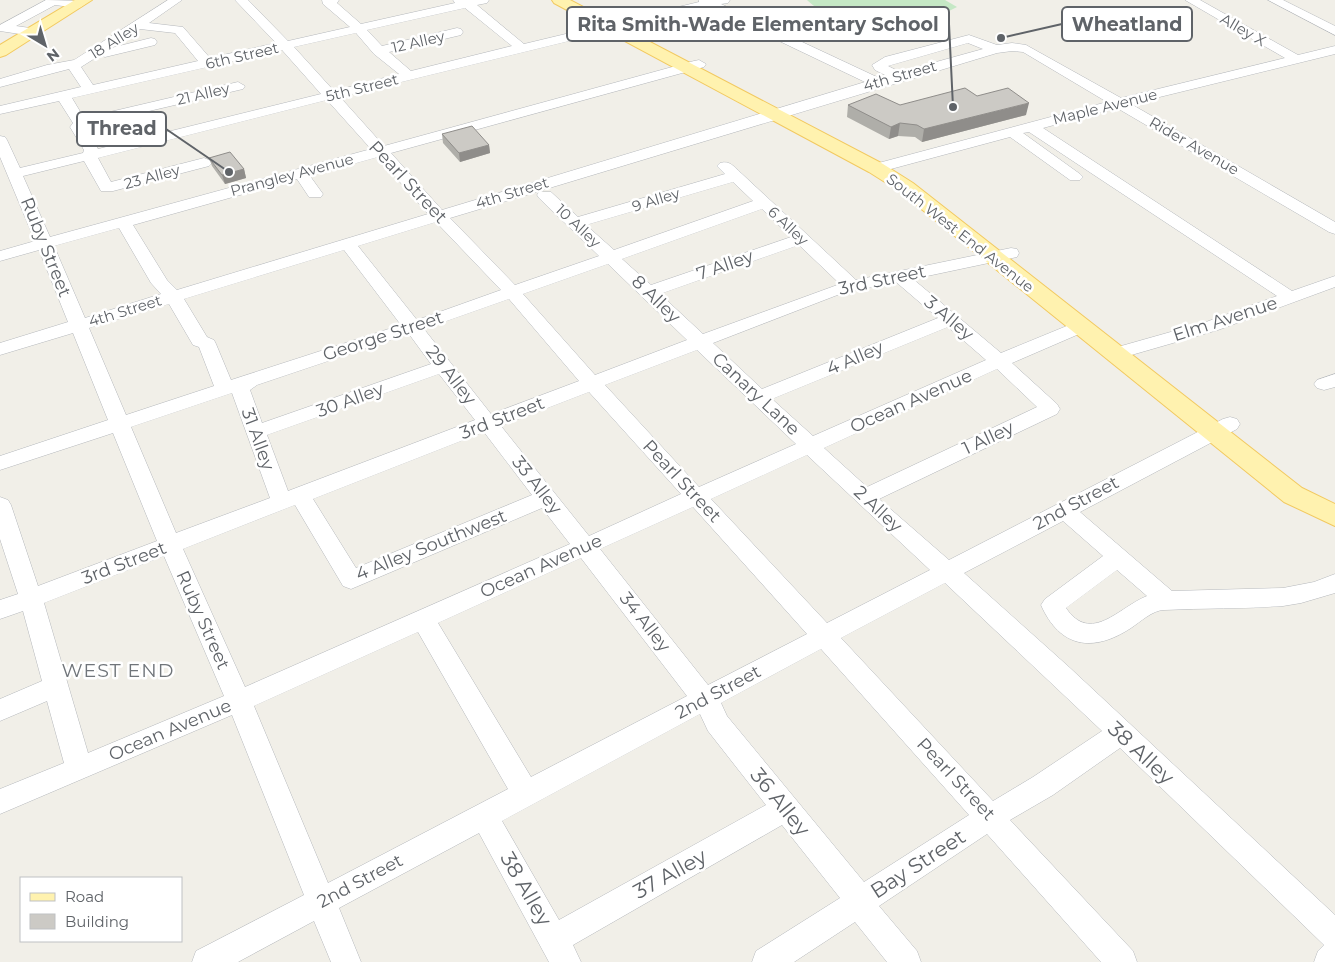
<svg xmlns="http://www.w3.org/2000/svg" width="1335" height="962" font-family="Montserrat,sans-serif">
  <rect width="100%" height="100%" fill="#f1efe8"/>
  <!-- green -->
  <path fill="#c5e8c5" d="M807,0H945L957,7C918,29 841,33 807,0Z"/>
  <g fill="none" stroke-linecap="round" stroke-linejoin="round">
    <!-- minor casing -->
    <g stroke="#b5b8bc" stroke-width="1">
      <path id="minor" d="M46,0L83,1L85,4L79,8L55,5L16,26L37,29L39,32L37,35L33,36L0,31V25Z
        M168,0H182L149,23L183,27L210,58L276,43L235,0H248L288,41L350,27L323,4L322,0H339L337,3L361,24L455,3L453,0H489L487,3L477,5L524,44L699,2V0H730L728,3L721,4L879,78L887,76L875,70L872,65L885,57L969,35L997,45L1012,43L1026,45L1121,98L1285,58L1185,0H1200L1298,55L1335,46V54L1131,104L1335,222V234L1329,232L1117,108L1043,128L1292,291L1335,276V287L1218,330L1114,360L1107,358L1105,354L1107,350L1206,322L1277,296L1029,132L1023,133L1080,174L1083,177L1080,180H1070L1010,137L876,173L871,171L868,168L871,165L1107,102L1023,52L1012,51L997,53L450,218L515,285L599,256L539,198L537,195L539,192H551L578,217L725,174L717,166L720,163C730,160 734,167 741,173L856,280L1011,248L1017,249L1019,253L1017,257L913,279L1001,353L1074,323L1080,322L1086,323L1089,327L1086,331L1012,363L1057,404L1060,409L1057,414L879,499L949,560L1223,419L1230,417L1237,419L1240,424L1237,429L1080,512L1172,591L1283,588L1314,582L1335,574V593L1301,603L1283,606C1244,609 1203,608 1164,610C1153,610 1140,622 1131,628C1093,653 1060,648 1041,605L1045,599L1103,556L1063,521L964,573L1069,667L1335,915V962H1314L1318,951L1324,945L1120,748L1053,795L1010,820L1133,951L1137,962H1101L987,834L879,906L917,951L921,962H887L855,922L794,962H752L756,951L840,898L782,825L573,945L581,962H549L479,833L339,908L361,962H331L314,921L238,962H192L196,951L304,895L232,715L0,814V789L64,763L47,701L0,721V699L42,681L23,611L0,619V600L18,594L0,539V497L8,500L11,505L38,586L157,541L113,433L0,470V456L108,420L73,333L0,355V343L68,322L39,250L0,261V251L35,241L0,157V136L5,137L7,140L20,168L83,153L84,150L70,127L73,123L59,101L0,114V106L81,87L69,69L0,87V79L47,65L74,60ZM708,7L865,82L442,210L391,153L704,67L706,64L699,60L694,61L384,146L340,97ZM465,8L512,46L411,71L389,52L461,35L463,32L461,29L457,28L382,46L367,30ZM140,29L175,33L198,61L93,85L81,67L100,55L105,57L155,45L157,42L155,39L151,38L111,48ZM356,33L374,54L399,74L334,91L294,47ZM968,43L983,49L900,72L888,66ZM282,50L321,94L98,149L85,126L243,89L245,86L238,82L84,118L72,98ZM327,100L371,149L50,237L23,176L84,161L101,191H113L209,166L212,163L209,160L204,158L111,182L98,158ZM378,157L428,214L177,290L167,280L133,225L297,179L309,197H321L323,194L310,176ZM733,182L753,201L614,250L586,225ZM762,209L791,237L651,285L622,259ZM436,222L501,290L417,320L358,246ZM119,228L151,283L161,294L85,318L54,246ZM799,245L840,284L703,334L660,294ZM344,250L401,325L231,380L216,344L214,340L207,337L184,299ZM608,264L687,340L595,375L523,294ZM896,282L938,318L762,389L713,343L840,294ZM509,299L579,381L491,414L424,329ZM169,304L193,345L199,347L214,386L126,415L89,328ZM948,327L986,360L813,436L772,399ZM409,334L431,364L262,423L250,390L257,385ZM697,350L796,444L699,487L605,385ZM997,369L1037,407L867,487L824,448ZM439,374L475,420L288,491L267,435ZM589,392L681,494L589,536L501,426ZM232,393L270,498L176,533L131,427ZM484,432L532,495L356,568L313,499ZM807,455L930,570L827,623L711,499ZM295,505L343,586L351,589L542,508L570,544L245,687L183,549ZM693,507L807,634L708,685L600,549ZM164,556L224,696L88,753L44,603ZM581,558L687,696L531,777L438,623ZM1117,570L1147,596C1119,607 1091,645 1066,608ZM945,583L1102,731L1033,777L993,801L841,638ZM418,632L508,789L328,883L254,706ZM821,649L969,815L864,882L727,716L721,703ZM700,714L708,731L766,805L559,920L502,821Z
        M1268,0H1283L1335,26V35Z
        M1335,374V387L1324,390L1317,388L1314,384L1317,380Z"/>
    </g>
    <!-- major casing -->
    <g stroke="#f2c960" stroke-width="2">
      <path id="major" d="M75,0H92L6,55L0,57V45Z
        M552,0H570L883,164L913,183L1302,488L1335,504V526L1284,502L899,191L869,172L554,3Z"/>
    </g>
    <!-- minor -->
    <use href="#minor" fill="#fff" fill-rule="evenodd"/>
    <!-- major -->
    <use href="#major" fill="#fff2af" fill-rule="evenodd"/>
  </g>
  <!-- wall -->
  <path fill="#afaea9" d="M848,105H900L1026,115L922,142L915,137L898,136L889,139L847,117Z
    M442,134L489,145L490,153L460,162L443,143Z
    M209,158L244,169L246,178L225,184L212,166Z"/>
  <!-- shaded-wall -->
  <path fill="#8f8d8a" d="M1029,103L1026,115L922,142L924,129Z
    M900,123L898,136L889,139L891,127Z
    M489,145L490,153L460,162L459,153Z
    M244,169L246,178L225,184L222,175Z"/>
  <!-- building -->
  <path fill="#cccac5" stroke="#8f8d8a" d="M965,88L977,96L1008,88L1029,103L924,129L917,125L900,123L891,127L848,105L876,94L900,105Z
    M472,126L489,145L459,153L442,134Z
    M230,152L244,169L222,175L209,158Z"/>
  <g text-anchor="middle" stroke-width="5" stroke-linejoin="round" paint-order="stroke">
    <!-- far-street labels -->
    <g font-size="15" fill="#5f6368" stroke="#fff">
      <text transform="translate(1243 30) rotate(30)" y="5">Alley X</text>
      <text transform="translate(114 41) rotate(-32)" y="5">18 Alley</text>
      <text transform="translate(418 42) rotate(-13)" y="5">12 Alley</text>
      <text transform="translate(242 56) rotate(-13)" y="5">6th Street</text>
      <text transform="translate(900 76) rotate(-16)" y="5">4th Street</text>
      <text transform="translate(362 88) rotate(-14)" y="5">5th Street</text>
      <text transform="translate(203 94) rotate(-13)" y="5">21 Alley</text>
      <text transform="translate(1105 107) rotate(-14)" y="5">Maple Avenue</text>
      <text transform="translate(1194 146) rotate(30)" y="5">Rider Avenue</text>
      <text transform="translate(292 175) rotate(-15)" y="5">Prangley Avenue</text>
      <text transform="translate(152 177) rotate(-15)" y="5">23 Alley</text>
      <text transform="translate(512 193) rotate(-17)" y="5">4th Street</text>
      <text transform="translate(656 200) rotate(-17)" y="5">9 Alley</text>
      <text transform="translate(578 226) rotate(43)" y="5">10 Alley</text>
      <text transform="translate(788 226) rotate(43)" y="5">6 Alley</text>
      <text transform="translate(960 233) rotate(38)" y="5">South West End Avenue</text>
      <text transform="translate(125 311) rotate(-17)" y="5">4th Street</text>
    </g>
    <!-- street labels -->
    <g font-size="18" fill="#5f6368" stroke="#fff">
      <text transform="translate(408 182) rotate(47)" y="6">Pearl Street</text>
      <text transform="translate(46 247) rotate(68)" y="6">Ruby Street</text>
      <text transform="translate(725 265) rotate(-19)" y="6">7 Alley</text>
      <text transform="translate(882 280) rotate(-12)" y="6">3rd Street</text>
      <text transform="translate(656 299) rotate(44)" y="6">8 Alley</text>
      <text transform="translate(949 318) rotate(40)" y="6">3 Alley</text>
      <text transform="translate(1225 319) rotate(-18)" y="6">Elm Avenue</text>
      <text transform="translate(383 336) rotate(-18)" y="6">George Street</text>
      <text transform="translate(855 358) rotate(-23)" y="6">4 Alley</text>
      <text transform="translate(451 375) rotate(52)" y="6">29 Alley</text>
      <text transform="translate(756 394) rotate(43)" y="6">Canary Lane</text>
      <text transform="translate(350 400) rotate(-20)" y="6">30 Alley</text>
      <text transform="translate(911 401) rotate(-24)" y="6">Ocean Avenue</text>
      <text transform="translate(502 418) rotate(-21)" y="6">3rd Street</text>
      <text transform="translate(988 438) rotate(-25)" y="6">1 Alley</text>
      <text transform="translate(258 439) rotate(70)" y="6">31 Alley</text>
      <text transform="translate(682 481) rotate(47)" y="6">Pearl Street</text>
      <text transform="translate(537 485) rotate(52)" y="6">33 Alley</text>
      <text transform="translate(1076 503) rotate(-28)" y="6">2nd Street</text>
      <text transform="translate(878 509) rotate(43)" y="6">2 Alley</text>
      <text transform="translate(431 545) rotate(-22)" y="6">4 Alley Southwest</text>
      <text transform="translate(124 563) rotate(-21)" y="6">3rd Street</text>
      <text transform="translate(541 566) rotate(-24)" y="6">Ocean Avenue</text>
      <text transform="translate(203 620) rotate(66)" y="6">Ruby Street</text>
      <text transform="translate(645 622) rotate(52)" y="6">34 Alley</text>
      <text transform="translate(718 692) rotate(-28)" y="6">2nd Street</text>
      <text transform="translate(170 730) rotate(-23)" y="6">Ocean Avenue</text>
      <text transform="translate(956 779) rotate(47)" y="6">Pearl Street</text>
      <text transform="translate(360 881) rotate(-28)" y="6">2nd Street</text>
    </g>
    <!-- neighbourhood labels -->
    <g font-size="19" letter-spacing="1" fill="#70757a" stroke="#fff">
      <text x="118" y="677">WEST END</text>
    </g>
    <!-- near-street labels -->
    <g font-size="21" fill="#5f6368" stroke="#fff">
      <text transform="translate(1141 753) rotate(43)" y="7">38 Alley</text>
      <text transform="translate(780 802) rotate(51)" y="7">36 Alley</text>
      <text transform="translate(918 864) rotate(-33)" y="7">Bay Street</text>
      <text transform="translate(670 874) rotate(-29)" y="7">37 Alley</text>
      <text transform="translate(526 889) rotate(60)" y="7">38 Alley</text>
    </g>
  </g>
  <!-- callouts -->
  <path fill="none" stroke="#5f6368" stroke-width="2" d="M1001 38L1062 24M953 107L949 24M229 172L166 129"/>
  <g fill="#5f6368" stroke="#fff" stroke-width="2">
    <circle cx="1001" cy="38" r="5"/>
    <circle cx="953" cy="107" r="5"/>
    <circle cx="229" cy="172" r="5"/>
  </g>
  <g fill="#fff" stroke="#5f6368" stroke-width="2">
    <rect x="1062" y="7" width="130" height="34" rx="5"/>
    <rect x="567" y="7" width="382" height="34" rx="5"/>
    <rect x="77" y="112" width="89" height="34" rx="5"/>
  </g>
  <g font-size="19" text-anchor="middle" font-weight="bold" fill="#5f6368">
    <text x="1127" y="31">Wheatland</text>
    <text x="758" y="31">Rita Smith-Wade Elementary School</text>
    <text x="122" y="135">Thread</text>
  </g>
  <!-- legend -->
  <rect x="20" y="877" width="162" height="65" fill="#ffffff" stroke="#bfc1c3"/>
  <rect x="30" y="893" width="25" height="8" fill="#fff2af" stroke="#bfc1c3"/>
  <text x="65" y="902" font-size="15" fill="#5f6368">Road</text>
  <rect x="30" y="914" width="25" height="15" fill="#cccac5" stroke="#bfc1c3"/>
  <text x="65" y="927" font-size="15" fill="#5f6368">Building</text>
  <!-- north arrow -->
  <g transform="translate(45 45) rotate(142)" stroke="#ffffff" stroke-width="4" paint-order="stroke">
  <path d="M0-4L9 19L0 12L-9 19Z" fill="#5f6368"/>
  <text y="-8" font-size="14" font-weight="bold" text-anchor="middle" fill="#5f6368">N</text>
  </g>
</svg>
